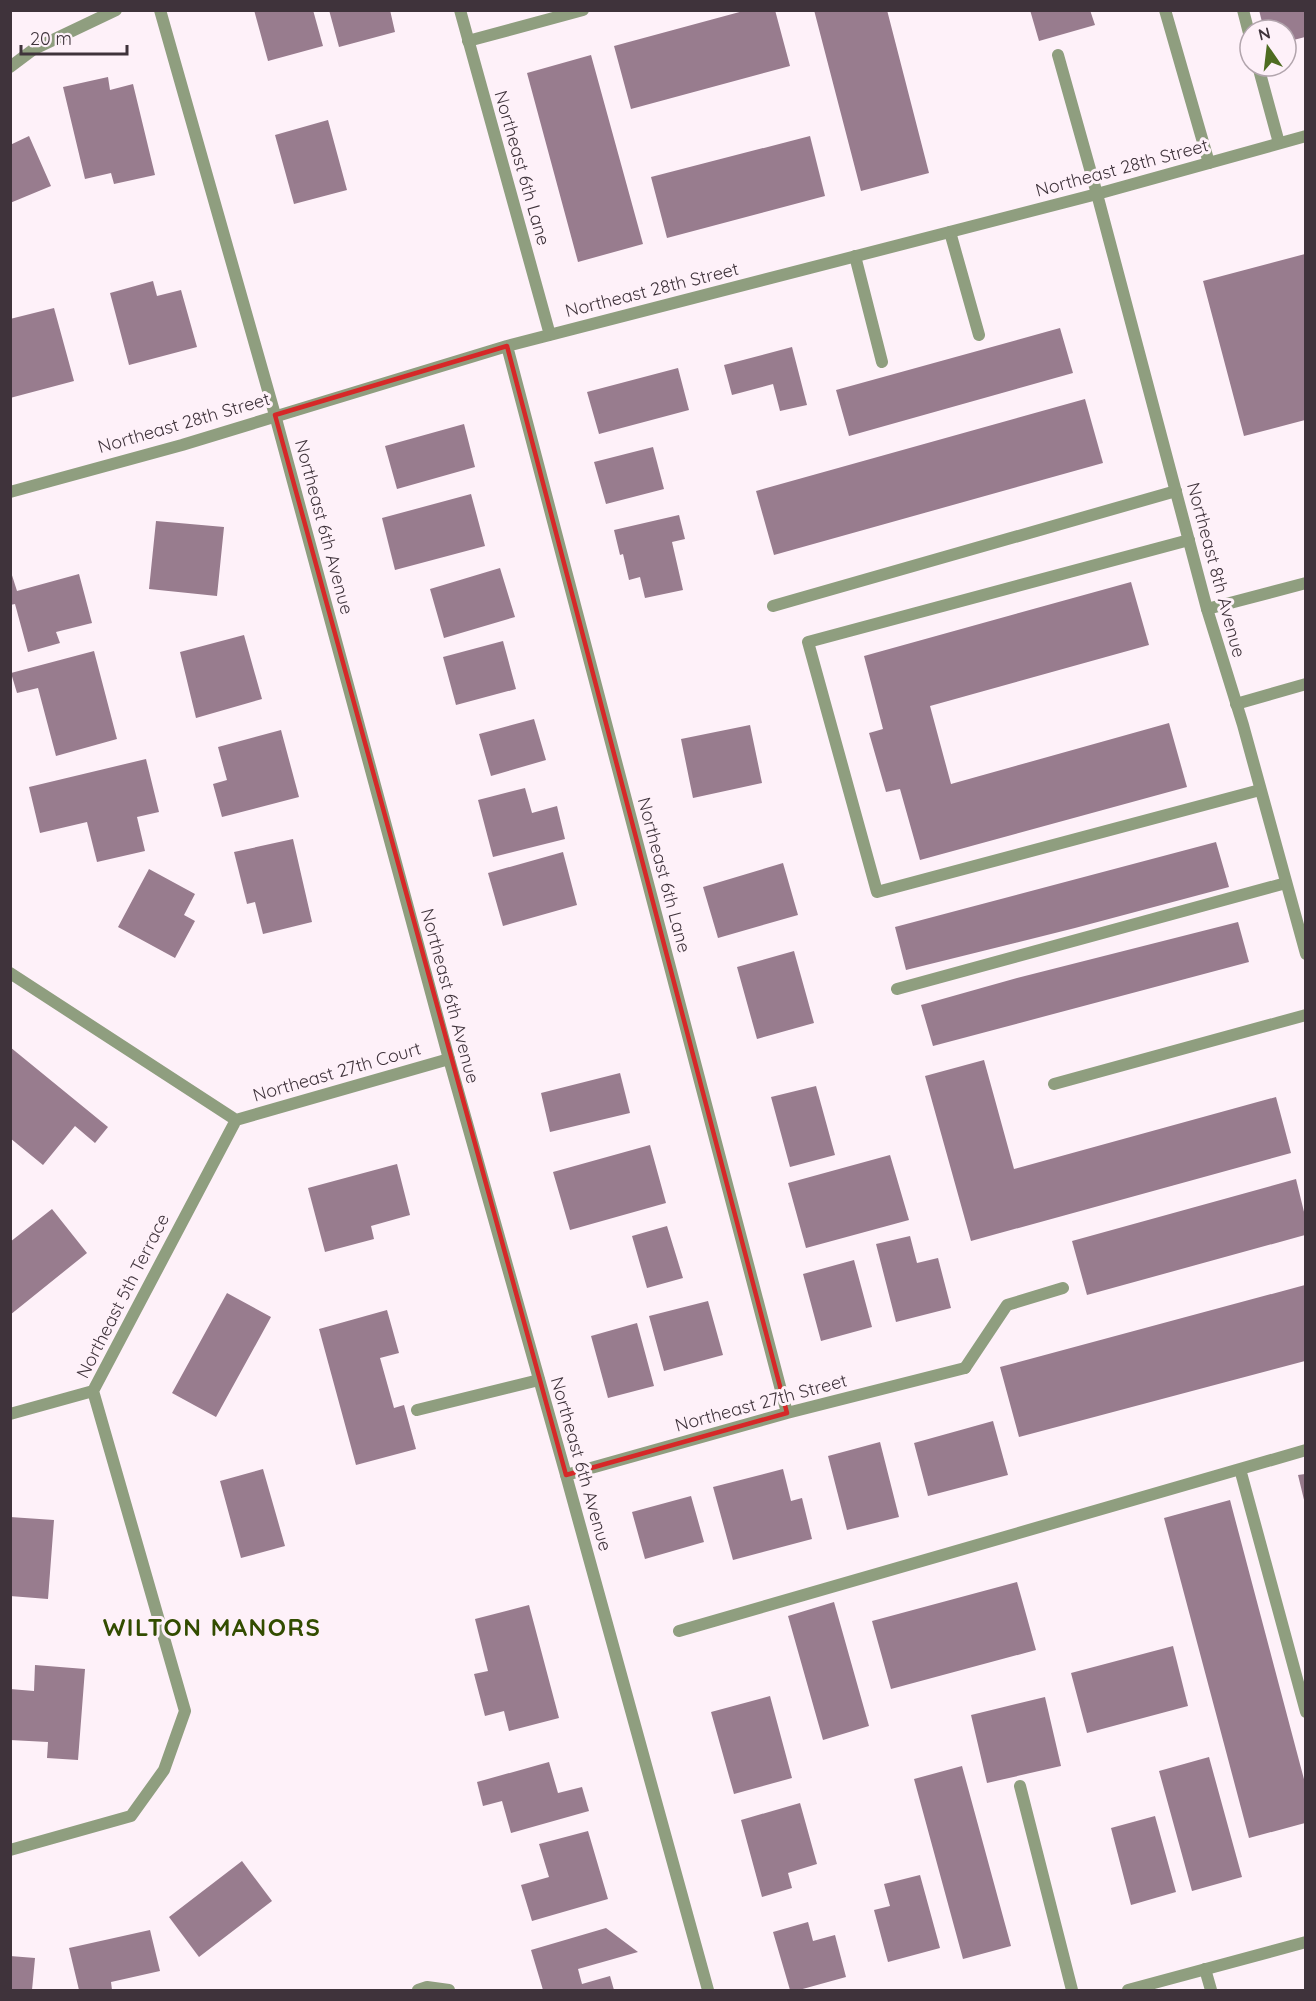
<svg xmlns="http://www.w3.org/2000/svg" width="1316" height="2001" font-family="Quicksand,sans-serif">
  <rect width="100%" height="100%" fill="#fef1f9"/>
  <!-- building -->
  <path fill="#987c8e" d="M254,10H313L323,46L268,61Z
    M329,10H390L395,32L339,47Z
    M747,10H775L790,66L631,109L614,46Z
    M814,10H887L929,173L861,191Z
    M1030,10H1090L1095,25L1039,41Z
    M1259,10H1305V37L1286,42V30H1264Z
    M591,55L643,244L578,262L527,73Z
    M108,77L110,90L133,84L155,175L114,184L111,173L85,179L63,87Z
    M328,120L347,190L294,204L275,135Z
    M29,136L51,186L10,203V145Z
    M810,136L825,196L667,238L651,177Z
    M1305,254V420L1244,436L1203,281Z
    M153,281L157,296L181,290L197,347L129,365L110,293Z
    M54,308L74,381L10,398V319Z
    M1060,328L1073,373L849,436L836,390Z
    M792,347L807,405L780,411L773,384L732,395L724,365Z
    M678,368L689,410L599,434L587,392Z
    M1085,399L1103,463L774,555L756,491Z
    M464,424L475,467L397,489L385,446Z
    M653,447L664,489L606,504L594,462Z
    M471,494L485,546L395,570L382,518Z
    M679,515L685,539L672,542L683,590L645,598L640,577L629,580L623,554L620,555L614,530Z
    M156,521L224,527L217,596L149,589Z
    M500,568L515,617L444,638L430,589Z
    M10,569L17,591L79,574L92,623L56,632L60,643L28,652L15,604L10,605Z
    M1131,582L1149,645L930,706L951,784L1169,723L1187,787L920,860L900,789L886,792L869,733L883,729L864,656Z
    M244,635L262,699L196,718L180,652Z
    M503,641L516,689L456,705L443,657Z
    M94,651L117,739L56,756L38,688L17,693L11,673Z
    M534,719L546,760L491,776L479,734Z
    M750,725L762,783L693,798L681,739Z
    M281,730L299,797L222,817L213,784L227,780L218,747Z
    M146,759L159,812L137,817L145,851L97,862L87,822L40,833L29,787Z
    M525,788L532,813L557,806L565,839L493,857L478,800Z
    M293,839L312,922L263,934L255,902L247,904L234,852Z
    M1216,842L1229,887L1075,928L906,970L895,927Z
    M563,852L577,905L503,926L488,873Z
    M783,863L798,915L718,938L703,887Z
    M149,869L195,894L184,915L195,921L175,958L118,927Z
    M1238,922L1249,962L933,1046L921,1005L1017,978Z
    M794,951L814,1023L757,1039L737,967Z
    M10,1047L108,1127L95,1143L75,1126L43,1165L10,1138Z
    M984,1060L1014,1169L1276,1097L1291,1153L971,1241L925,1076Z
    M620,1073L630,1113L550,1132L541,1093Z
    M816,1086L835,1155L790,1167L771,1097Z
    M650,1145L666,1203L570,1230L553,1172Z
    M890,1155L909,1220L806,1248L788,1183Z
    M397,1164L410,1215L371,1226L374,1239L325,1252L308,1188Z
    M1296,1179L1305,1216V1235L1087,1295L1072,1241Z
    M52,1209L87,1253L10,1315V1242Z
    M667,1226L683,1278L647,1288L632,1236Z
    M910,1236L917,1263L938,1258L951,1308L896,1322L876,1244Z
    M854,1260L872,1327L821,1341L803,1274Z
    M1305,1285V1361L1019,1437L1000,1367Z
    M227,1293L271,1317L216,1417L172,1393Z
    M708,1301L723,1355L664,1371L649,1316Z
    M387,1310L399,1353L380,1358L394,1408L404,1405L416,1449L356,1465L319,1329Z
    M637,1323L654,1386L608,1398L591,1336Z
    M993,1421L1008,1475L928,1496L914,1443Z
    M880,1442L899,1517L847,1530L828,1456Z
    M263,1469L285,1546L241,1558L220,1481Z
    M783,1469L791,1501L802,1498L812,1539L733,1560L713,1487Z
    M1305,1474V1504L1298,1475Z
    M691,1496L704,1542L645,1559L632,1512Z
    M1230,1500L1305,1783V1823L1249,1838L1164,1518Z
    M10,1517L54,1520L48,1599L10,1596Z
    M1017,1582L1036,1650L891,1689L872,1621Z
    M834,1602L869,1726L823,1740L788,1616Z
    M529,1605L559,1718L509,1731L504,1711L485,1716L474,1674L488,1671L475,1619Z
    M1173,1646L1188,1706L1087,1733L1071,1673Z
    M35,1665L85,1669L78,1760L47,1758L48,1742L10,1740V1689L34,1691Z
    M770,1696L792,1778L734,1794L711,1712Z
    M1045,1697L1061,1766L987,1783L971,1715Z
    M1209,1757L1242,1877L1192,1891L1159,1771Z
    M549,1762L558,1793L582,1787L589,1811L511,1833L502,1801L483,1806L477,1782Z
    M962,1766L1011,1946L963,1959L914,1779Z
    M800,1803L817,1864L788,1873L792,1888L762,1897L741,1820Z
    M1155,1816L1176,1892L1131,1905L1111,1828Z
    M588,1831L608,1899L532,1921L521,1885L549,1877L539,1844Z
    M242,1861L272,1901L199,1957L169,1917Z
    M920,1875L940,1948L888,1962L874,1910L890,1906L884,1884Z
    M808,1922L813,1941L835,1935L846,1977L799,1990H790L773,1932Z
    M606,1928L638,1952L578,1969L582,1984L610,1976L614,1990H543L531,1950Z
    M150,1930L160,1971L111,1982L112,1990H79L69,1948Z
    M10,1956L35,1958L32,1990H10Z"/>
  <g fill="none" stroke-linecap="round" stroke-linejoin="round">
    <!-- service -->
    <path stroke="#8f9e7f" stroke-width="12" d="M1165,10L1209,163
      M1243,10L1250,37
      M468,41L583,10
      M1058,55L1097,194
      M1258,66L1279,143
      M10,67L34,49L116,10
      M950,232L979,335
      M855,256L882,362
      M1189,540L808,642L877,892L1260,790
      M773,606L1176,491
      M1207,609L1306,583
      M1236,704L1306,684
      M897,989L1286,883
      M1054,1084L1306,1015
      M965,1368L1007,1305L1063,1288
      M417,1410L539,1380
      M1240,1469L1306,1712
      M679,1631L1306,1450
      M1020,1786L1072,1990
      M418,1990L427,1987L449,1990"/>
    <!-- minor -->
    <path stroke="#8f9e7f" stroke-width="12" d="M460,10L550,335
      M1097,194L1207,609L1243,725L1306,954
      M507,346L787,1413
      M10,492L182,445L507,346L1097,194L1306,136
      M10,973L236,1120
      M236,1120L449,1059
      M10,1414L93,1391
      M566,1475L787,1413L965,1368
      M10,1850L131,1816L164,1770L185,1711L93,1391L236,1120
      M1205,1969L1211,1990"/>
    <!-- tertiary -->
    <path stroke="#8f9e7f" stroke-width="12" d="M160,10L275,415L449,1059L566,1475L708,1990
      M1128,1990L1306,1942"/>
  </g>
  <!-- marked area -->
  <path fill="none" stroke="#d62828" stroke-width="4.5" stroke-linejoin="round" d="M507,346L787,1413L566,1475L275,415Z"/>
  <g text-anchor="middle" stroke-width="6" stroke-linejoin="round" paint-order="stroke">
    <!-- street labels -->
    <g font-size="18" fill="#3f333b" stroke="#fef1f9">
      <text transform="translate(522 168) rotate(74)" y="6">Northeast 6th Lane</text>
      <text transform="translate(1122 168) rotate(-15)" y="6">Northeast 28th Street</text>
      <text transform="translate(652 290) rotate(-14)" y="6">Northeast 28th Street</text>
      <text transform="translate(184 423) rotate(-16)" y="6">Northeast 28th Street</text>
      <text transform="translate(324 527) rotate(75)" y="6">Northeast 6th Avenue</text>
      <text transform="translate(1216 570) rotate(75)" y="6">Northeast 8th Avenue</text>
      <text transform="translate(664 875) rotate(75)" y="6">Northeast 6th Lane</text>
      <text transform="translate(450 996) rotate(75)" y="6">Northeast 6th Avenue</text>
      <text transform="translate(337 1072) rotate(-16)" y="6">Northeast 27th Court</text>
      <text transform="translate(123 1296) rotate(-63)" y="6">Northeast 5th Terrace</text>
      <text transform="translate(761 1403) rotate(-15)" y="6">Northeast 27th Street</text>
      <text transform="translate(581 1464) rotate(74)" y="6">Northeast 6th Avenue</text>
    </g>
    <!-- district labels -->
    <g font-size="24" font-weight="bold" letter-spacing="1.5" fill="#324c00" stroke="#fef1f9">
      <text x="212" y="1636">WILTON MANORS</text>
    </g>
  </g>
  <!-- border -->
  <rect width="1316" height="2001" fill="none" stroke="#3f333b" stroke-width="24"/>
  <!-- north arrow -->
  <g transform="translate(1268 48) rotate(346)"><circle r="28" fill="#fef1f9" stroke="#b2a5ad" stroke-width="1.5"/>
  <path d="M0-4.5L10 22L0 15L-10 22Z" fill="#4e6c21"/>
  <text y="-9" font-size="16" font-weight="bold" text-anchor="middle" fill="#3f333b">N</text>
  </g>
  <!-- scale -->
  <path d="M21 45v9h106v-9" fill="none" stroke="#3f333b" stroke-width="3"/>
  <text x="30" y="45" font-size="18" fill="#3f333b" stroke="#fef1f9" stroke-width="4.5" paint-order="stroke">20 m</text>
</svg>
